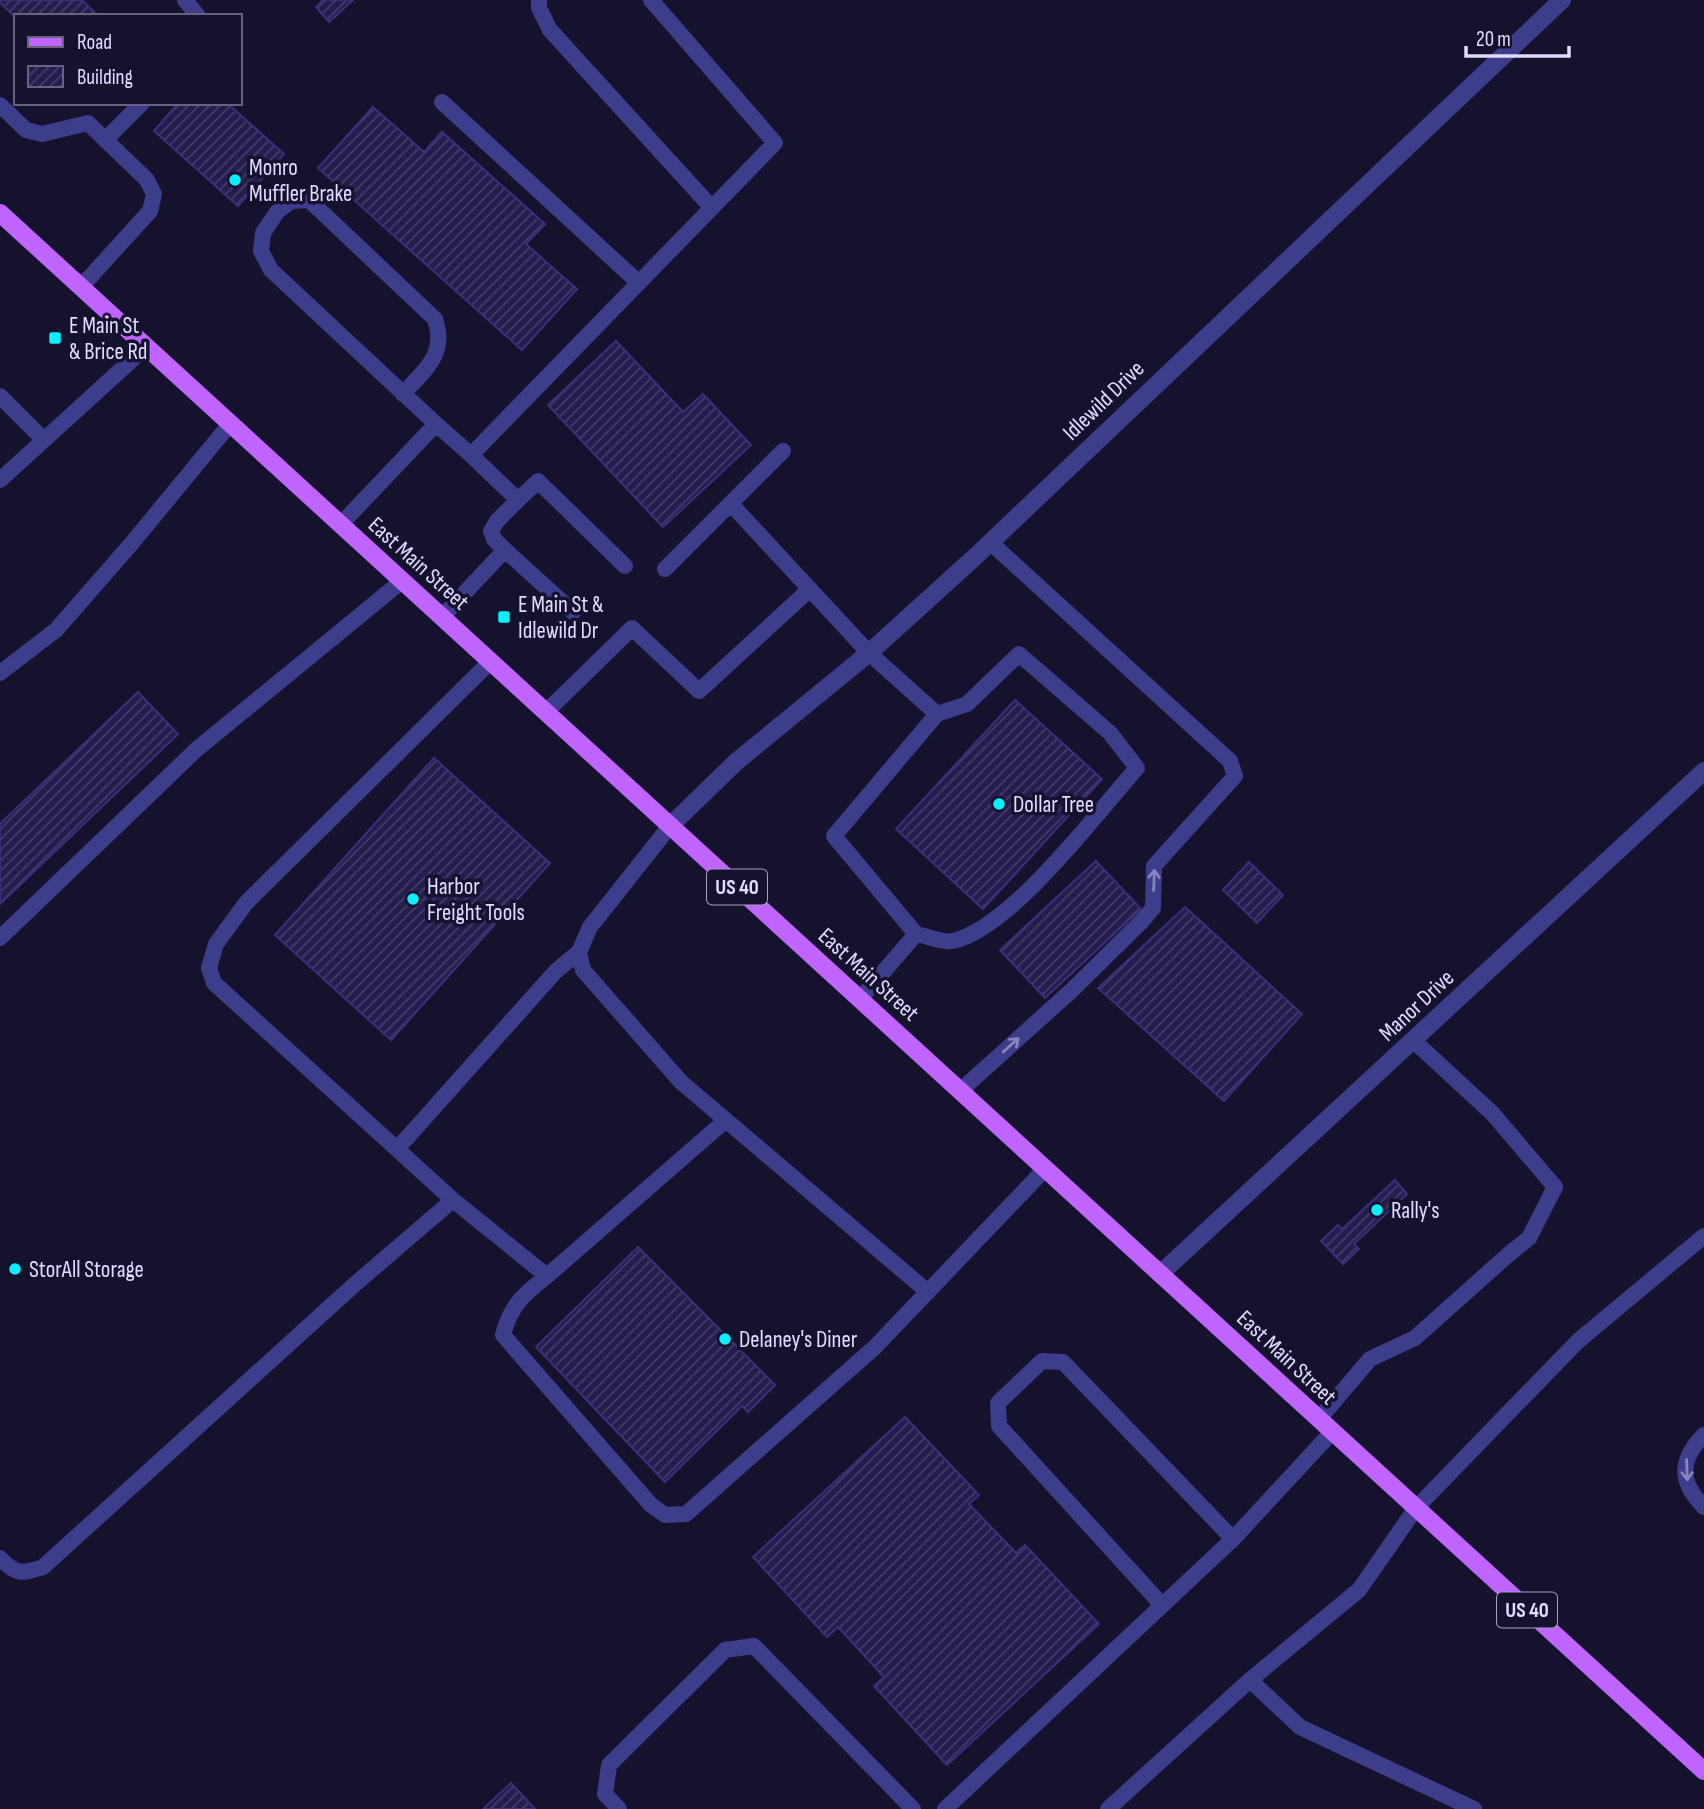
<svg xmlns="http://www.w3.org/2000/svg" width="1704" height="1809" font-family="'Sofia Sans Condensed',sans-serif">
  <defs>
    <pattern id="building-hatch" width="6" height="6" patternUnits="userSpaceOnUse" patternTransform="scale(1.75)"><rect width="6" height="6" fill="#251d4e"/><path d="M-1 1l2-2M0 6l6-6M5 7l2-2" fill="none" stroke="#443d69"/></pattern>
  </defs>
  <rect width="100%" height="100%" fill="#15122d"/>
  <!-- building -->
  <path fill="url(#building-hatch)" stroke="#3b2f7a" stroke-width="2" d="M0,0H82L98,16H16V18L0,3Z
    M323,0H353L329,22L316,7Z
    M178,103H227L284,154L238,206L154,131Z
    M373,107L424,152L442,132L545,224L526,244L577,289L522,350L318,168Z
    M616,341L683,412L703,394L751,445L663,527L548,405Z
    M138,692L178,734L0,904V824Z
    M1015,700L1102,779L983,909L896,829Z
    M434,758L550,863L391,1040L275,935Z
    M1096,861L1141,909L1045,998L1000,950Z
    M1249,862L1283,895L1257,923L1223,890Z
    M1185,907L1302,1014L1224,1101L1098,988Z
    M1395,1180L1407,1194L1354,1244L1359,1249L1343,1264L1321,1241L1338,1225L1342,1229Z
    M638,1247L775,1385L748,1412L742,1406L665,1482L536,1347Z
    M905,1417L979,1495L969,1504L1016,1553L1025,1545L1099,1624L947,1765L874,1686L884,1677L838,1627L827,1637L753,1557Z
    M511,1783L535,1809H483Z"/>
  <g fill="none" stroke-linecap="round" stroke-linejoin="round">
    <!-- lane -->
    <path stroke="#3d3d8b" stroke-width="16" d="M185,0L198,16
      M539,0V8L550,30L712,208
      M442,102L639,283
      M0,105L26,130L42,134L88,123L147,180L154,194L150,211L81,287
      M105,140L142,103
      M403,394C425,369 447,355 435,319L309,200L291,201L277,212L263,233L261,251L271,270L436,424
      M0,396L44,440
      M471,455L518,500L538,481L625,566
      M0,480L146,347
      M731,504L869,653L937,714L967,704L1019,654L1110,733L1137,768C1097,813 1011,928 953,941C943,943 927,936 916,934L860,999
      M341,524L436,424L471,455L775,143L651,0
      M505,550L573,612
      M665,569L783,451
      M442,617L505,550L494,539L491,531L497,521L518,500
      M490,662L246,903L216,944L209,968L214,983L453,1200L547,1276C524,1294 510,1306 503,1335L651,1505L665,1515L686,1514L875,1347L1045,1169
      M0,673L56,630L132,543L230,424
      M546,712L632,628L699,691L810,589
      M670,826L590,927L579,952L583,970L681,1082L928,1292
      M916,934L834,836L937,714
      M0,938L197,749L402,581
      M960,1091L1071,991L1142,921L1153,908L1154,866L1235,776L1230,761L990,542
      M397,1149L556,971L579,952
      M547,1276L726,1120
      M1319,1419L1370,1359L1415,1338L1509,1254L1529,1238L1555,1187L1493,1114L1414,1041
      M1704,1435C1679,1460 1679,1482 1704,1507
      M0,1558C16,1575 22,1574 43,1567L354,1285L453,1200
      M1162,1605L999,1426L998,1403L1042,1361L1063,1362L1233,1539
      M1250,1680L1300,1727L1474,1809
      M619,1809L605,1794L609,1765L725,1650L754,1646L913,1809
      M945,1809L1233,1539L1333,1431
      M1108,1809L1250,1680L1359,1590L1416,1508L1578,1341L1704,1236"/>
    <!-- street -->
    <path stroke="#3d3d8b" stroke-width="18" d="M670,826L736,762L869,653L977,555L1562,0
      M1160,1274L1704,771"/>
    <!-- primary -->
    <path stroke="#bf64ff" stroke-width="18" d="M0,213L1704,1771"/>
  </g>
  <!-- one-way arrows -->
  <defs><path id="oneway-shaft" d="M-6 0H5M1.5-3L5.5 0L1.5 3" fill="none" stroke-width="1.6" stroke-linecap="round" stroke-linejoin="round" transform="scale(1.75)"/></defs>
  <g stroke="#8685bf">
    <use href="#oneway-shaft" transform="translate(1154 880) rotate(-88)"/>
    <use href="#oneway-shaft" transform="translate(1011 1045) rotate(-42)"/>
    <use href="#oneway-shaft" transform="translate(1687 1470) rotate(88)"/>
  </g>
  <!-- markers -->
  <g fill="#09efff" stroke="#15122d" stroke-width="2.5">
    <circle cx="235" cy="180" r="7"/>
    <rect x="48" y="331" width="14" height="14" rx="3.5"/>
    <rect x="497" y="610" width="14" height="14" rx="3.5"/>
    <circle cx="999" cy="804" r="7"/>
    <circle cx="413" cy="899" r="7"/>
    <circle cx="1377" cy="1210" r="7"/>
    <circle cx="15" cy="1269" r="7"/>
    <circle cx="725" cy="1339" r="7"/>
  </g>
  <g text-anchor="middle" stroke-width="7" stroke-linejoin="round" paint-order="stroke">
    <!-- shield labels -->
    <g fill="#15122d" stroke="#a3a0c0" stroke-width="2">
      <rect x="707" y="869.5" width="60" height="35" rx="5"/>
      <rect x="1497" y="1592.5" width="60" height="35" rx="5"/>
    </g>
    <g font-size="21" font-weight="bold" fill="#e0ddff">
      <text x="737" y="894">US 40</text>
      <text x="1527" y="1617">US 40</text>
    </g>
    <!-- poi labels -->
    <g font-size="23" fill="#e0ddff" stroke="#15122d" text-anchor="start">
      <text x="249" y="175">Monro<tspan x="249" dy="26">Muffler Brake</tspan></text>
      <text x="69" y="333">E Main St<tspan x="69" dy="26">&amp; Brice Rd</tspan></text>
      <text x="518" y="612">E Main St &amp;<tspan x="518" dy="26">Idlewild Dr</tspan></text>
      <text x="1013" y="812">Dollar Tree</text>
      <text x="427" y="894">Harbor<tspan x="427" dy="26">Freight Tools</tspan></text>
      <text x="1391" y="1218">Rally's</text>
      <text x="29" y="1277">StorAll Storage</text>
      <text x="739" y="1347">Delaney's Diner</text>
    </g>
    <!-- street labels -->
    <g font-size="23" fill="#e0ddff" stroke="#15122d">
      <text transform="translate(1103 400) rotate(-44)" y="8">Idlewild Drive</text>
      <text transform="translate(419 563) rotate(42)" y="8">East Main Street</text>
      <text transform="translate(869 974) rotate(42)" y="8">East Main Street</text>
      <text transform="translate(1416 1005) rotate(-43)" y="8">Manor Drive</text>
      <text transform="translate(1287 1357) rotate(43)" y="8">East Main Street</text>
    </g>
  </g>
  <!-- legend -->
  <rect x="14" y="14" width="228" height="91" fill="#15122d" stroke="#666381" stroke-width="2"/>
  <rect x="28" y="37" width="35" height="10" fill="#bf64ff" stroke="#666381" stroke-width="2"/>
  <text x="77" y="49" font-size="21" fill="#e0ddff">Road</text>
  <rect x="28" y="66" width="35" height="21" fill="url(#building-hatch)" stroke="#666381" stroke-width="2"/>
  <text x="77" y="84" font-size="21" fill="#e0ddff">Building</text>
  <!-- scale -->
  <path d="M1466 46v10h103v-10" fill="none" stroke="#e0ddff" stroke-width="3.5"/>
  <text x="1476" y="46" font-size="21" fill="#e0ddff" stroke="#15122d" stroke-width="5" paint-order="stroke">20 m</text>
</svg>
